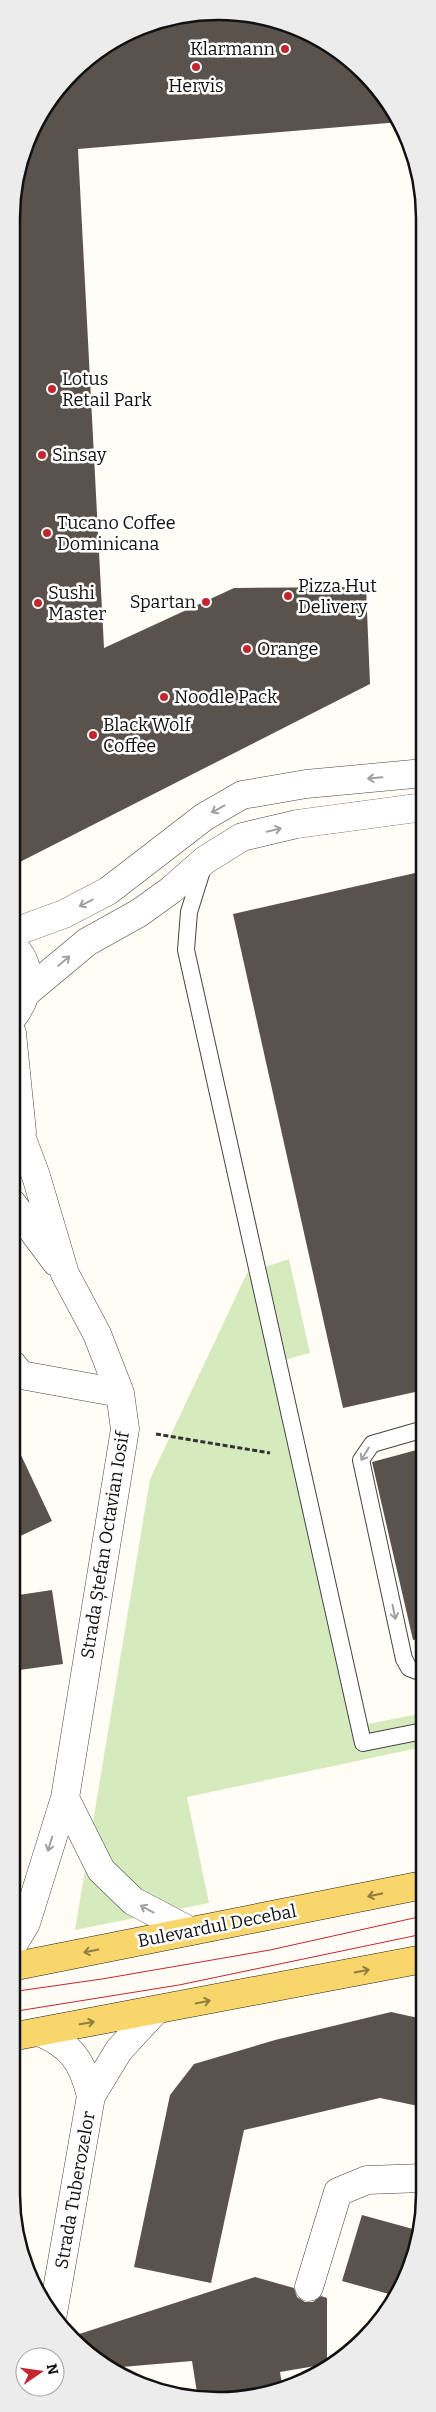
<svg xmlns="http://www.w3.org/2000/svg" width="436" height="2412" font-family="Bitter,serif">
  <rect width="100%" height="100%" fill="#fffdf5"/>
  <!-- green -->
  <path fill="#d5ebbd" d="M289,1259L310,1353L273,1363L353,1727L423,1713V1747L187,1797L209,1903L75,1930L150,1479L247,1273Z"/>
  <!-- building -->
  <path fill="#5a524d" d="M245,13L310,33L364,72L400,122L78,149L104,648L234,588L366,587L370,684L12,866L13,191L39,115L92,54L164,18Z
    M424,871V1390L343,1408L233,914Z
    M12,1436L52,1521L12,1540Z
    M424,1448L423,1638L413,1640L372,1462Z
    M52,1590L63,1664L12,1671V1596Z
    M391,2012L423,2019V2107L380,2098L244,2130L211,2283L134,2267L170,2095L194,2064L275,2040Z
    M362,2215L420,2231L403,2286L396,2296L342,2281Z
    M255,2277L294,2288L297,2297L305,2302H313L321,2296L327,2298V2364L280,2372L283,2390L205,2400L198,2399L192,2361L110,2368L70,2337Z"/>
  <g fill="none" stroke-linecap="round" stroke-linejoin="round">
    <!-- service casing -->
    <g stroke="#444" stroke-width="18">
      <path id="service" d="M204,864L189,912L186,950L363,1743L423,1731
        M423,1670L417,1671L409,1668L404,1659L361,1460L372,1444L424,1429"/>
    </g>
    <!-- minor casing -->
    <g stroke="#444" stroke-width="29">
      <path id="minor" d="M12,933L64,914L108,891L204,817L242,795L306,784L424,773
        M27,992L87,942L139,913L171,890L205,860L242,837L297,824L424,807
        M12,1018C30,996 34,966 12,945
        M12,1033L22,1132
        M12,1203L56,1262
        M12,1364L21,1375L120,1393
        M65,1798L101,1870L133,1901L190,1931
        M11,1948L26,1923L65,1798L125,1429L120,1393L97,1334L65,1274L36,1176L12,1112
        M39,2032C72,2045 83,2063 91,2096
        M309,2287L338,2192L367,2180L423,2178
        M53,2313L91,2096L119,2050L155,2011"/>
    </g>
    <!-- primary casing -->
    <g stroke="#222" stroke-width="29">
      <path id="primary" d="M11,1967L423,1885
        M11,2037L423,1959"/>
    </g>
    <!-- path -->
    <path stroke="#333" stroke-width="3" stroke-dasharray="5 2.5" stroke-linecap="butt" d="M156,1434L270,1453"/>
    <!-- service -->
    <use href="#service" stroke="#fff" stroke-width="16"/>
    <!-- minor -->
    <use href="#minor" stroke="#fff" stroke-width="28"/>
    <!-- primary -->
    <use href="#primary" stroke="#f9d66b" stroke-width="28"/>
    <!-- tram -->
    <path stroke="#c4262e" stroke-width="1" d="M11,1992L102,1979L270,1950L423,1916
      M11,2012L179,1985L423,1934"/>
  </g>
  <!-- one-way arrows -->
  <defs><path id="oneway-shaft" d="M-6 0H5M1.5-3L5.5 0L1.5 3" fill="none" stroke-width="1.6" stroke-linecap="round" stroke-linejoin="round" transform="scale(1.25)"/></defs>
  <g stroke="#a0a0a0">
    <use href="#oneway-shaft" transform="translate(375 778) rotate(175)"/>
    <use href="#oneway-shaft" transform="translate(218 809) rotate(151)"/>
    <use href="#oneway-shaft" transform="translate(274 830) rotate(-13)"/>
    <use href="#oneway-shaft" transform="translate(86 903) rotate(153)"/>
    <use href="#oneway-shaft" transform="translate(64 961) rotate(-40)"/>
    <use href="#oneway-shaft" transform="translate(365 1454) rotate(121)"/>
    <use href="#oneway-shaft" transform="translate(394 1612) rotate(78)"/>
    <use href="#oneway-shaft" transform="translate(50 1844) rotate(107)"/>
    <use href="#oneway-shaft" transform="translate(147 1909) rotate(-152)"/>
  </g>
  <g stroke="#917d42">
    <use href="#oneway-shaft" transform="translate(375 1895) rotate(168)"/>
    <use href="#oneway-shaft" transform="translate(91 1951) rotate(169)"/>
    <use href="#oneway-shaft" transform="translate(362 1971) rotate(-11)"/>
    <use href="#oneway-shaft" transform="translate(203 2002) rotate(-11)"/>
    <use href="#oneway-shaft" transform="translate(87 2023) rotate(-10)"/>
  </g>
  <!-- markers -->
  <g fill="#c4262e" stroke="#fff" stroke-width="2">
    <circle cx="285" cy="49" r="5"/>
    <circle cx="196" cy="67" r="5"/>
    <circle cx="52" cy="389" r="5"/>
    <circle cx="42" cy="455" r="5"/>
    <circle cx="47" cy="533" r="5"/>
    <circle cx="288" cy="596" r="5"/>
    <circle cx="206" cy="602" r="5"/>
    <circle cx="38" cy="603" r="5"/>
    <circle cx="247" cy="649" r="5"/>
    <circle cx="164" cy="697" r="5"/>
    <circle cx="93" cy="735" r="5"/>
  </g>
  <g text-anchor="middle" stroke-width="5" stroke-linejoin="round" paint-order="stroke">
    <!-- poi labels -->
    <g font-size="18" fill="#111" stroke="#fff" text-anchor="start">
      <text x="275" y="55" text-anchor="end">Klarmann</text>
      <text x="196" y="92" text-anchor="middle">Hervis</text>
      <text x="62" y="385">Lotus<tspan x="62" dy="21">Retail Park</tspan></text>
      <text x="52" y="461">Sinsay</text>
      <text x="57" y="529">Tucano Coffee<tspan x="57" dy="21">Dominicana</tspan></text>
      <text x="298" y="592">Pizza Hut<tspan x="298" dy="21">Delivery</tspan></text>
      <text x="48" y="599">Sushi<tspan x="48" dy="21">Master</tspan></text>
      <text x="196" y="608" text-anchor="end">Spartan</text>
      <text x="257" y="655">Orange</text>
      <text x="174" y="703">Noodle Pack</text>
      <text x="103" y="731">Black Wolf<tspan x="103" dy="21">Coffee</tspan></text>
    </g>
    <!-- street labels -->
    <g font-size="18" fill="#111" stroke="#fff">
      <text transform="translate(105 1545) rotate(-81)" y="6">Strada Ștefan Octavian Iosif</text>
      <text transform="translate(217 1926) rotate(-11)" y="6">Bulevardul Decebal</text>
      <text transform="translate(75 2190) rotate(-80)" y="6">Strada Tuberozelor</text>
    </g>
  </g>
  <!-- crop -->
  <path d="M0 0H436V2412H0ZM218 20H218A198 198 0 0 1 416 218V2194A198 198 0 0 1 218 2392H218A198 198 0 0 1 20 2194V218A198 198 0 0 1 218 20Z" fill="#ececec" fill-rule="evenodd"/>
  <path fill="none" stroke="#111" stroke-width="2.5" d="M218 20H218A198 198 0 0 1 416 218V2194A198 198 0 0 1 218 2392H218A198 198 0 0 1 20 2194V218A198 198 0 0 1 218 20Z"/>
  <!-- north arrow -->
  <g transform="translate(40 2372) rotate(77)"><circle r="24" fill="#ffffff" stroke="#a0a0a0"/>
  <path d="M0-4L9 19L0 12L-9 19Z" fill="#c4262e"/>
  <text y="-8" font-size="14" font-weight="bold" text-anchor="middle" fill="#111111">N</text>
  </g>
</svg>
